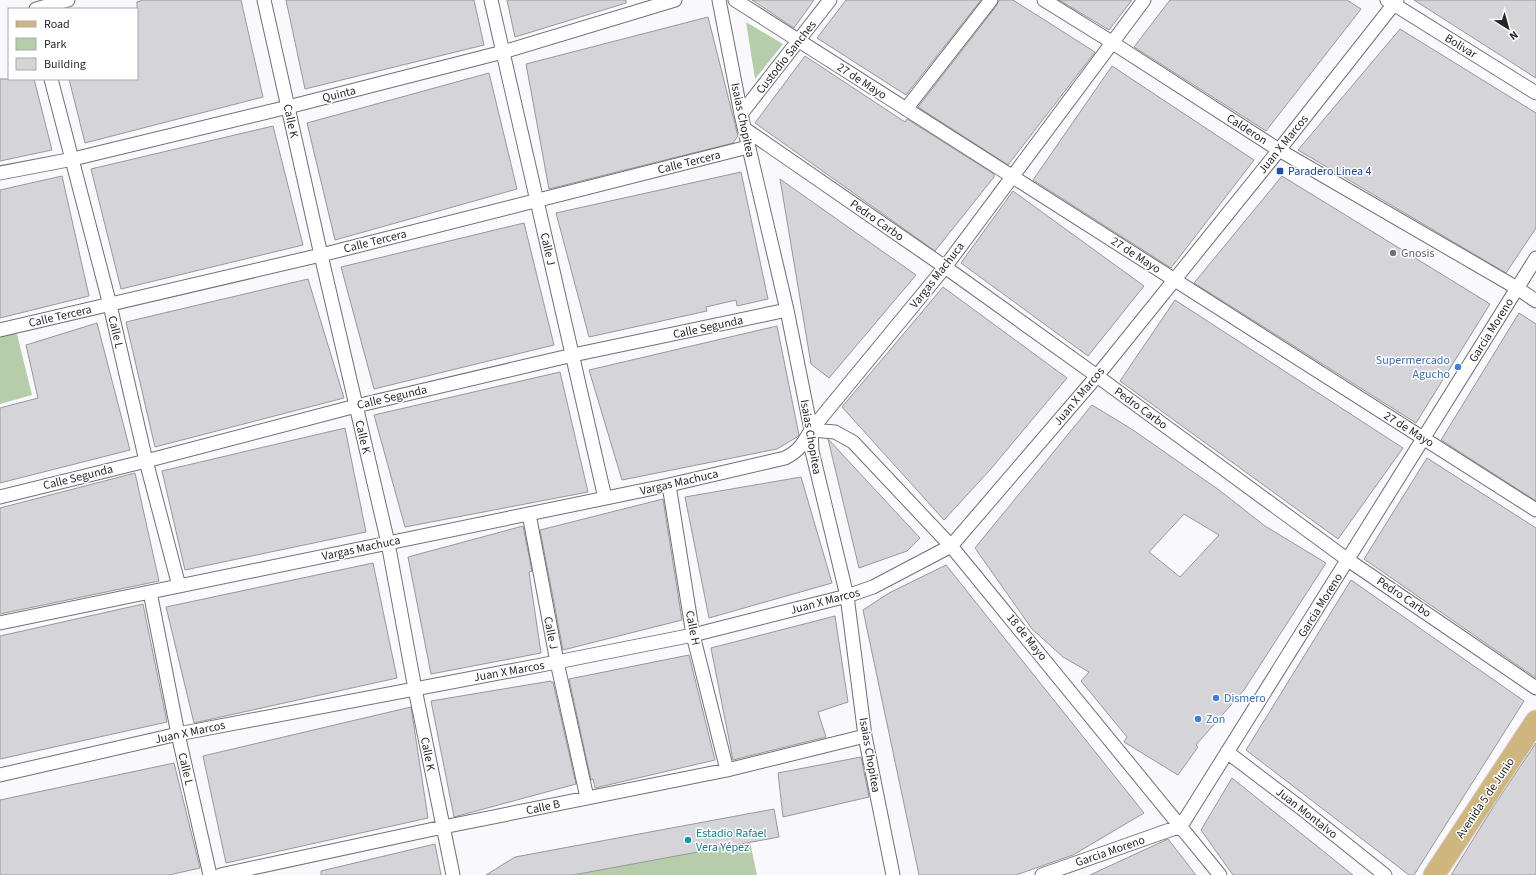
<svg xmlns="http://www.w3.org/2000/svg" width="1536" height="875" font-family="'Source Sans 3',sans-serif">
  <rect width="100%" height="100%" fill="#f9f9fd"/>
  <!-- green -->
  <path fill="#b5cea9" d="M746,22L783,44L755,79Z
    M15,326L32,395L0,404V330Z
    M750,842L757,875H573Z"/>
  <!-- building -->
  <path fill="#d5d4d8" stroke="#99979b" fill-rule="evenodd" d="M143,0H241L263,97L85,143L69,79H137V2Z
    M286,0H474L484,45L305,89Z
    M507,0H626V3L515,37Z
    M752,0H814L794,28Z
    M846,0H981L906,95L817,38Z
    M999,0H1013L1095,52L1008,165L918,107L997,5Z
    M1059,0H1132L1109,30Z
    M1170,0H1347L1361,9L1266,131L1134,47Z
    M1414,0H1536V78Z
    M708,17L738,136L733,143L549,189L526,64Z
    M1400,29L1536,113V228L1506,273L1298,150Z
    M805,56L905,122L907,119L994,174V177L935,251L755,123Z
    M1112,66L1254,160L1171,268L1033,180Z
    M489,73L517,189L335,240L307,123Z
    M0,79H34L52,150L0,161Z
    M273,126L303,245L121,289L91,169Z
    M741,172L768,299L737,306L736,300L706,307L707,311L589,337L556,213Z
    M62,176L89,296L0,318V190Z
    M1282,176L1490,304L1416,423L1194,283Z
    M780,179L916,275L829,378L811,364Z
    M1013,191L1144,286L1088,356L961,263Z
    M524,223L554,345L374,389L341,267Z
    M308,279L344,398L155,447L126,322Z
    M943,287L1067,378L990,470L944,520L842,407Z
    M1175,300L1403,448L1338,539L1120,381Z
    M1519,313L1536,324V501L1441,440Z
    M97,323L130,450L0,483V408L38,398L26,345Z
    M777,326L799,435L797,437L777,449L622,480L589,370Z
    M560,372L588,492L405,527L374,415Z
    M1092,405L1133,430L1219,490L1265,526L1326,563L1244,690L1196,745L1198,747L1178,775L1124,742L1127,737L1081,681L1089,672L1063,657L1032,629L975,548ZM1184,514L1219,535L1180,577L1149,552Z
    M345,428L366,532L185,570L162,471Z
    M828,439L920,538L907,551L859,568Z
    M1427,458L1536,528V678L1364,559Z
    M135,473L159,581L0,614V508Z
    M801,477L832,583L709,618L685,497Z
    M663,499L682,620L563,650L540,530Z
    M523,526L532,571L529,572L541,653L431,674L408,557Z
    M373,563L397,678L194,723L166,607Z
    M946,565L1144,813L1073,855L1016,875H919L863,610L889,593Z
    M1351,580L1524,701L1414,875H1409L1246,750Z
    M143,604L167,722L0,759V636Z
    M835,616L848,702L818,712L826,737L733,760L711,648Z
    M689,655L715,760L595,788L593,779L591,780L569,679Z
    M551,681V682H553L576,784L454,817L431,701Z
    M411,707L428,818L226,863L203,756Z
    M1536,743V875H1451L1495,804Z
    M861,757L869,797L783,817L778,773Z
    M174,763L200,868L169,875H0V800Z
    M1232,778L1353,875H1233L1201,830Z
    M774,809L779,837L573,875H486L515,857Z
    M1168,839L1196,875H1090Z
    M435,844L441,875H321V871Z"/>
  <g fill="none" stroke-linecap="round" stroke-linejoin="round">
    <!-- street casing -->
    <g stroke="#717174" stroke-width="15">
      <path id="street" d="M264,0L321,255L388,543L415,689L453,875
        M491,0L605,498
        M719,0L741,114L787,310L811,430L812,451L847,596L865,736L893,875
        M735,0L1536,510
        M1044,0L1102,36L1279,150L1517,288L1536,301
        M1387,0L1536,93
        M36,9L68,0
        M51,79L110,305L146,461L179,586
        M906,109L991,0
        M741,114L830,0
        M745,129L945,267L1097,376L1348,560L1536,688
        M0,173L73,159L288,107L503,52L675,0
        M0,330L321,255L748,147
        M811,430L835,432L853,442L951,546L1220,875
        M669,485L693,635L727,770
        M0,497L146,461L356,406L573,355L787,310
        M529,514L557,662L586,793L588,797
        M150,592L178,734L210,875
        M0,623L669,485L785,458C799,451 803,444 811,430L945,267L1144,0
        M1227,752L1301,808L1385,875
        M0,775L178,734L557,662L693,635L847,596L873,587L951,546L1097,376L1279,150L1397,0
        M220,875L443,827L727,770L865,736
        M1042,875L1181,826L1536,258"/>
    </g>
    <!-- primary casing -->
    <g stroke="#d4d4d4" stroke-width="23">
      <path id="primary" d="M1434,875L1536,721"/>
    </g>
    <!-- street -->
    <use href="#street" stroke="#fff" stroke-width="13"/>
    <!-- primary -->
    <use href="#primary" stroke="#cfb57e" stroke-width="21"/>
  </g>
  <!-- markers -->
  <rect fill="#1a4fb4" stroke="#fff" stroke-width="1.5" x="1276" y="167" width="8" height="8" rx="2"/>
  <circle fill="#6b7280" stroke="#fff" stroke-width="1.5" cx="1393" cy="253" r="4"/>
  <g fill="#3f7fe0" stroke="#fff" stroke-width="1.5">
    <circle cx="1458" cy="367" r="4"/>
    <circle cx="1216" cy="698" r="4"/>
    <circle cx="1198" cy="719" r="4"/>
  </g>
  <circle fill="#0f9aa8" stroke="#fff" stroke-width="1.5" cx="688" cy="840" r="4"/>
  <g text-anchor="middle" stroke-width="3" stroke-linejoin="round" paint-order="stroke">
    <!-- street labels -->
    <g font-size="12" fill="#272729" stroke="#fff">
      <text transform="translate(1461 46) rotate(32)" y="4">Bolivar</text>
      <text transform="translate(786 57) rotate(-52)" y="4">Custodio Sanches</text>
      <text transform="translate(862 81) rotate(33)" y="4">27 de Mayo</text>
      <text transform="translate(339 94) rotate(-14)" y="4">Quinta</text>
      <text transform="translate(743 120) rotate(78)" y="4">Isaias Chopitea</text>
      <text transform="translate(291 121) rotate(78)" y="4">Calle K</text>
      <text transform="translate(1247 129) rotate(33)" y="4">Calderon</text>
      <text transform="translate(1283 144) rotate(-51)" y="4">Juan X Marcos</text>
      <text transform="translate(689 162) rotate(-14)" y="4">Calle Tercera</text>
      <text transform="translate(877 220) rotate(35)" y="4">Pedro Carbo</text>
      <text transform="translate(375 241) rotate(-14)" y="4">Calle Tercera</text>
      <text transform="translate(548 249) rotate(77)" y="4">Calle J</text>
      <text transform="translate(1136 255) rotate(33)" y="4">27 de Mayo</text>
      <text transform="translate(937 275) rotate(-52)" y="4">Vargas Machuca</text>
      <text transform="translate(60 316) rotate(-13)" y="4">Calle Tercera</text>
      <text transform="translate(708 327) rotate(-12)" y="4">Calle Segunda</text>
      <text transform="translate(1491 330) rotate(-58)" y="4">Garcia Moreno</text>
      <text transform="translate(116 332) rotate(77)" y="4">Calle L</text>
      <text transform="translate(1079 396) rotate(-50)" y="4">Juan X Marcos</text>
      <text transform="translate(392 397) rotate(-13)" y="4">Calle Segunda</text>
      <text transform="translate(1141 408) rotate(36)" y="4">Pedro Carbo</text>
      <text transform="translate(1409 429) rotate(32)" y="4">27 de Mayo</text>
      <text transform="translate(363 437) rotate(77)" y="4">Calle K</text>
      <text transform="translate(811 437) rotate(80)" y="4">Isaias Chopitea</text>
      <text transform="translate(78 477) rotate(-14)" y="4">Calle Segunda</text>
      <text transform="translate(679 482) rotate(-13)" y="4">Vargas Machuca</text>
      <text transform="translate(361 548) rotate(-12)" y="4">Vargas Machuca</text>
      <text transform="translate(1404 597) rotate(34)" y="4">Pedro Carbo</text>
      <text transform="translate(825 601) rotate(-15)" y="4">Juan X Marcos</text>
      <text transform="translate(1320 605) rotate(-58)" y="4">Garcia Moreno</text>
      <text transform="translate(693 628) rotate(79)" y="4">Calle H</text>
      <text transform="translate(551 633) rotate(79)" y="4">Calle J</text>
      <text transform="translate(1027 637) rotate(51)" y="4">18 de Mayo</text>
      <text transform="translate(509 671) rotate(-10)" y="4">Juan X Marcos</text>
      <text transform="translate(190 732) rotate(-12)" y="4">Juan X Marcos</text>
      <text transform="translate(428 754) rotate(79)" y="4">Calle K</text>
      <text transform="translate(870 755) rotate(80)" y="4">Isaias Chopitea</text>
      <text transform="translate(186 769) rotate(77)" y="4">Calle L</text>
      <text transform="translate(1485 798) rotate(-56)" y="4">Avenida 5 de Junio</text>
      <text transform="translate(543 807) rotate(-12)" y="4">Calle B</text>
      <text transform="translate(1307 813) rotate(38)" y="4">Juan Montalvo</text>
      <text transform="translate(1110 851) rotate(-19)" y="4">Garcia Moreno</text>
    </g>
    <!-- transit labels -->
    <g font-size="12" fill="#164399" stroke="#fff" text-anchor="start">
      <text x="1288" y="175">Paradero Linea 4</text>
    </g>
    <!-- worship labels -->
    <g font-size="12" fill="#5b616d" stroke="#fff" text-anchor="start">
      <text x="1401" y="257">Gnosis</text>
    </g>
    <!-- shop labels -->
    <g font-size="12" fill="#366cbe" stroke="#fff" text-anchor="start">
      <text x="1450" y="364" text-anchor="end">Supermercado<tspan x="1450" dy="14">Agucho</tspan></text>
      <text x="1224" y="702">Dismero</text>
      <text x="1206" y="723">Zon</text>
    </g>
    <!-- culture labels -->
    <g font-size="12" fill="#0d838f" stroke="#fff" text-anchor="start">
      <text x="696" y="837">Estadio Rafael<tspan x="696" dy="14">Vera Yépez</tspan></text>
    </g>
  </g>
  <!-- legend -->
  <rect x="8" y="8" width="130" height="72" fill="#ffffff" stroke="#a9a9a9"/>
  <rect x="16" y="21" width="20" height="6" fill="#cfb57e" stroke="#a9a9a9"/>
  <text x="44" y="28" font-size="12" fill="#272729">Road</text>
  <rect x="16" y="38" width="20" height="12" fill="#b5cea9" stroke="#a9a9a9"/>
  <text x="44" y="48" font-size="12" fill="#272729">Park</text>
  <rect x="16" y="58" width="20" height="12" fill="#d5d4d8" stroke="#a9a9a9"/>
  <text x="44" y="68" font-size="12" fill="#272729">Building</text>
  <!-- north arrow -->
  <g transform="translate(1508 28) rotate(143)" stroke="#ffffff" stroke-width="3" paint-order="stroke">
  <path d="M0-3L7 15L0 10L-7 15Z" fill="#272729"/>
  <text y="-6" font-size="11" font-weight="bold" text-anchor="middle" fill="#272729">N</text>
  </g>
</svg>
